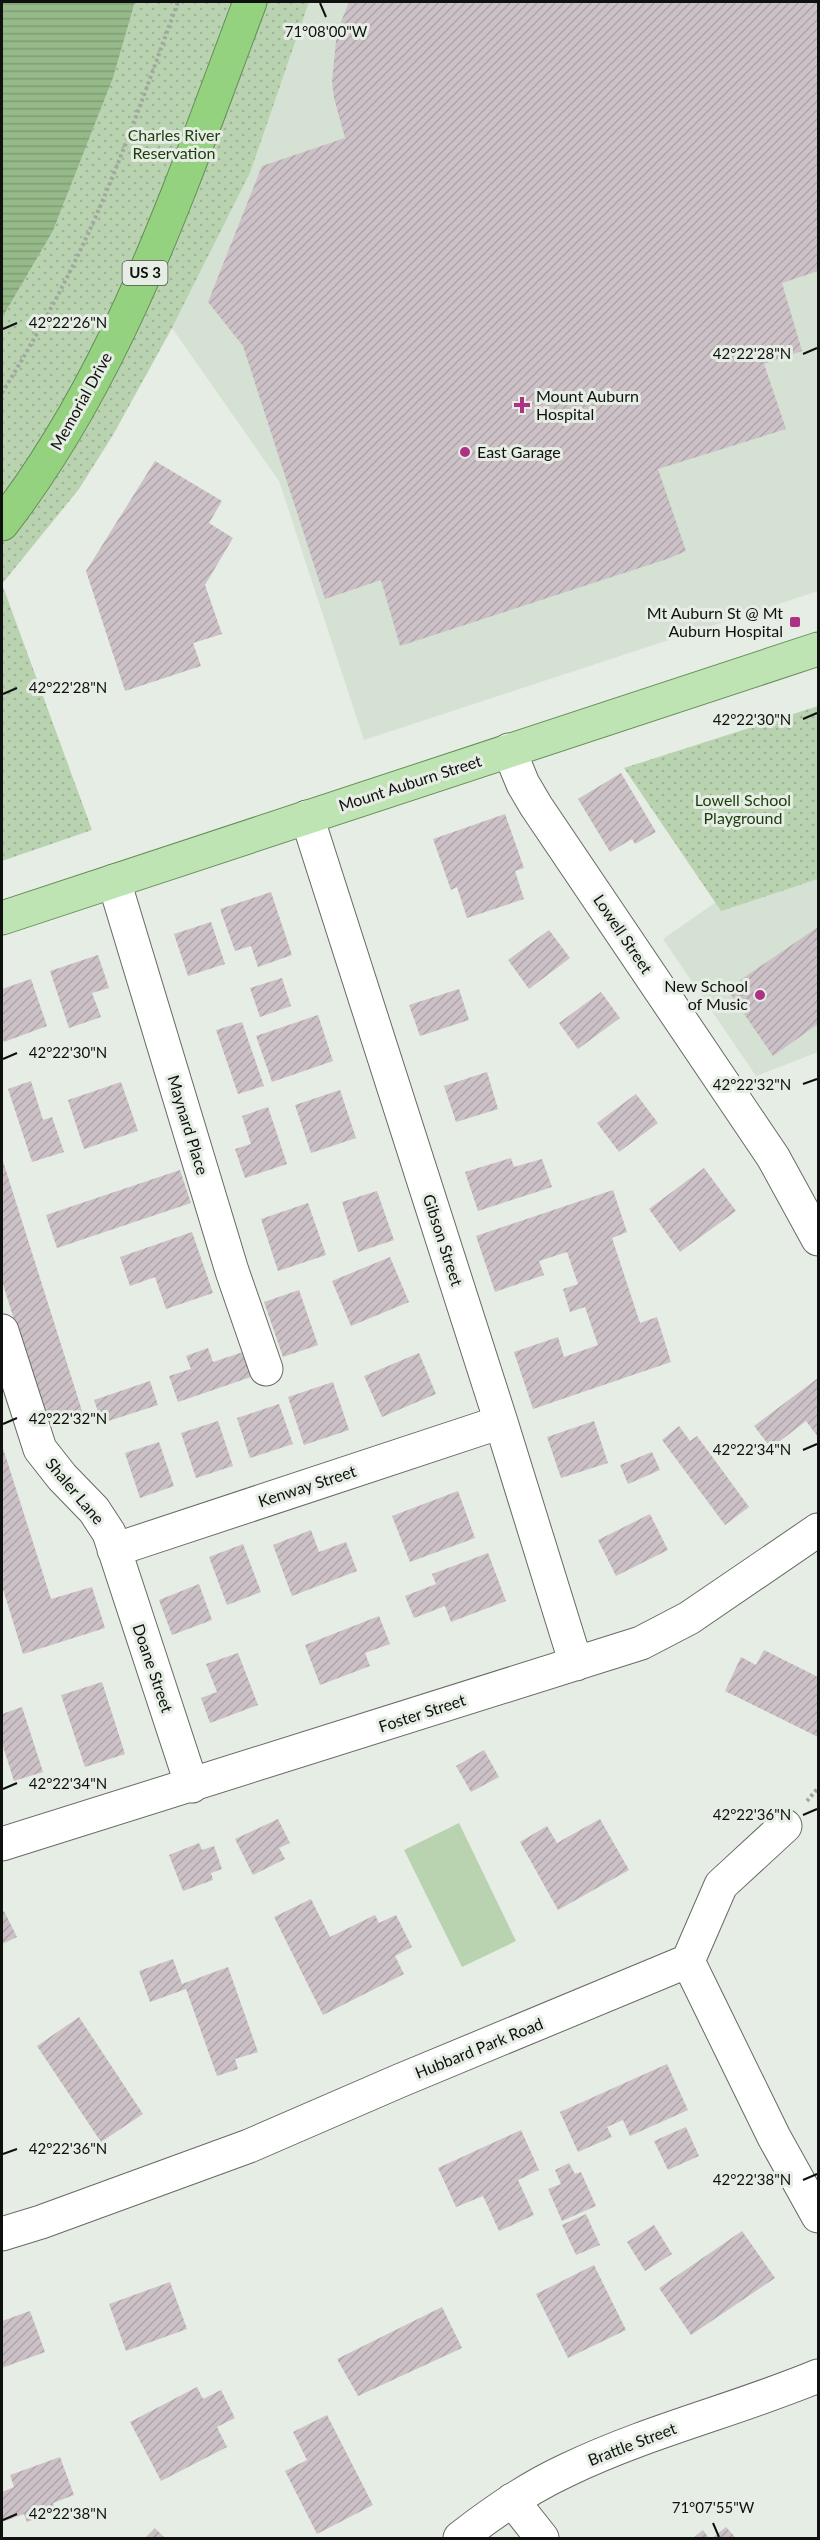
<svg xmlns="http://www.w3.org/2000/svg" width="820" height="2540" font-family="Lato,sans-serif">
  <defs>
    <pattern id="park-dots" width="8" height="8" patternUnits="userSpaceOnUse" patternTransform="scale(1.5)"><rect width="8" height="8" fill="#b9d3b0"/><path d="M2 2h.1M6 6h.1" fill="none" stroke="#9eb496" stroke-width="1.8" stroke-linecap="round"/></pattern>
    <pattern id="water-rules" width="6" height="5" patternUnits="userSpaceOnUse" patternTransform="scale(1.5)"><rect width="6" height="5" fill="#95b989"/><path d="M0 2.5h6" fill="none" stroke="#7f9e75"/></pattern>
    <pattern id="building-hatch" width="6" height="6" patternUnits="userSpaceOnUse" patternTransform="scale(1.5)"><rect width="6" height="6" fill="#ccc1c7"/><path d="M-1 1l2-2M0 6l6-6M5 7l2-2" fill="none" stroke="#aea5aa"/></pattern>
  </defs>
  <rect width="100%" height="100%" fill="#e6ede4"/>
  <!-- built -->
  <path fill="#d5e1d2" d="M309,2H818V591L364,740L279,481L172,328L250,173Z
    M818,879V1052L756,1076L663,939L716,902L721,910Z"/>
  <!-- park -->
  <path fill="url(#park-dots)" d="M135,2H309L250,173L172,328L113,435L79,489L2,584L92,830L2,861V318L53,231L113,78Z
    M818,706V879L721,911L624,768Z"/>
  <!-- pitch -->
  <path fill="#b9d3b0" d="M459,1823L516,1941L462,1967L404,1850Z"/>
  <!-- water -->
  <path fill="url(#water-rules)" d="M2,2H135L113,78L53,231L2,318Z"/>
  <!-- building -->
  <path fill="url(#building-hatch)" d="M349,2H818V271L782,283L802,351L764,364L786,429L658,469L686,551L670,558L400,646L381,580L325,599L243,346L208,302L262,166L345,138L334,98L332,81L337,32Z
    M155,461L222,501L209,523L233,538L205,585L222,634L193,643L201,666L125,691L86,571Z
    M621,773L656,832L635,844L632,839L610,852L578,799Z
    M505,814L524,868L515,871L524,899L467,918L457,887L451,890L433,839Z
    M271,892L292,955L258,967L251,946L235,951L220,909Z
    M211,922L225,964L188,976L174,934Z
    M818,927V1024L773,1056L727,989Z
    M549,930L570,958L529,989L508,960Z
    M98,955L109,988L92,993L101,1017L69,1028L50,971Z
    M282,978L291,1006L260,1017L250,988Z
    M31,979L47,1026L4,1042L2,1035V989Z
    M459,989L469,1020L420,1036L409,1005Z
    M601,992L620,1018L578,1049L559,1023Z
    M318,1015L333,1061L272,1082L256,1036Z
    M242,1022L264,1086L238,1094L216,1030Z
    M487,1072L498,1109L456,1122L444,1086Z
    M31,1081L43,1120L52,1117L64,1152L32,1162L8,1089Z
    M121,1082L138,1131L84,1149L68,1100Z
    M340,1090L356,1138L311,1153L295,1105Z
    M636,1094L658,1123L619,1152L597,1123Z
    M268,1107L287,1164L245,1178L235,1149L251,1144L242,1116Z
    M2,1158L83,1414L47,1425L2,1281Z
    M511,1158L514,1167L542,1159L552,1187L478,1211L465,1172Z
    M704,1168L736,1211L680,1252L649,1209Z
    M180,1170L191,1203L57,1248L46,1215Z
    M613,1190L627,1232L612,1238L640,1323L657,1317L671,1362L533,1409L514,1352L558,1337L564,1357L598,1345L585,1307L570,1312L563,1289L578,1284L567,1252L539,1261L544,1275L495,1292L476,1236Z
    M377,1191L394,1240L358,1252L342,1202Z
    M308,1203L326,1255L278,1271L261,1219Z
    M192,1232L213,1293L166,1309L155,1277L130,1286L120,1257Z
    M390,1257L409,1302L351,1326L332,1281Z
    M299,1290L318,1345L283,1357L264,1302Z
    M208,1348L213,1362L243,1352L251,1377L178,1402L169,1376L191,1369L186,1356Z
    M419,1353L436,1394L382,1417L364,1376Z
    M818,1378V1437L806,1421L771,1448L754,1426Z
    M150,1381L158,1405L102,1423L94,1400Z
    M333,1382L349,1430L304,1445L288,1397Z
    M279,1404L293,1444L250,1458L237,1418Z
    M218,1421L233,1466L196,1478L181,1433Z
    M594,1421L608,1463L561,1478L547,1437Z
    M679,1426L690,1441L697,1436L749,1507L725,1525L662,1440Z
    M159,1442L174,1486L140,1498L125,1453Z
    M2,1445L51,1599L92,1587L105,1628L23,1654L2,1586Z
    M652,1452L660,1470L628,1484L620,1465Z
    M458,1491L475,1538L410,1562L392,1516Z
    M650,1514L668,1550L616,1576L598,1540Z
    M311,1530L319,1552L346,1542L357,1571L292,1596L273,1545Z
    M243,1544L261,1592L227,1605L209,1557Z
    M488,1553L506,1601L451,1622L445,1606L414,1618L405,1596L436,1584L432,1574Z
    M199,1584L212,1620L172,1635L159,1600Z
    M379,1616L390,1644L365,1653L370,1666L320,1685L305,1645Z
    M764,1650L818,1677V1737L725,1691L741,1657L756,1665Z
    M238,1653L258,1705L210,1723L201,1698L217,1692L206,1664Z
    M102,1682L125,1754L85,1767L61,1695Z
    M22,1707L43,1772L14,1781L2,1743V1714Z
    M484,1750L499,1777L471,1792L456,1766Z
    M278,1819L290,1843L279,1848L285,1859L253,1875L235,1839Z
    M600,1819L629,1870L558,1910L520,1842L547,1826L557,1843Z
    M199,1843L202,1850L214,1846L222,1869L211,1873L213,1880L183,1891L169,1855Z
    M311,1899L330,1937L375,1915L379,1923L396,1915L412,1947L395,1956L404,1974L323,2015L274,1917Z
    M4,1911L17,1937L2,1944V1912Z
    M173,1959L182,1984L228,1967L258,2052L235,2059L238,2069L217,2076L186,1989L150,2002L139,1971Z
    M79,2017L143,2114L101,2142L37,2046Z
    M667,2064L688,2110L630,2136L623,2120L607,2127L612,2137L578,2152L560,2112Z
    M686,2127L699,2156L668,2170L654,2141Z
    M521,2130L539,2170L518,2180L534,2215L499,2231L483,2196L456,2207L438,2168Z
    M569,2163L575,2174L581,2172L596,2206L562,2221L548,2189L561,2184L555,2170Z
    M586,2214L600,2245L576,2255L562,2225Z
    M654,2225L672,2254L645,2271L627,2242Z
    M742,2231L775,2278L691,2335L659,2288Z
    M594,2265L626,2330L568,2358L536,2294Z
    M170,2282L187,2329L126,2351L109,2304Z
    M442,2307L462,2348L358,2396L337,2359Z
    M30,2311L45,2352L2,2368V2321Z
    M197,2387L203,2399L221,2390L235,2418L217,2427L227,2447L161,2481L130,2422Z
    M327,2415L373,2505L317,2534L285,2471L307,2460L293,2432Z
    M60,2457L74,2495L53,2503L56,2512L27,2522L24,2514L2,2522V2492L14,2487L10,2475Z
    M726,2527L736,2538H712Z
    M155,2528L165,2538H145Z
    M703,2530L709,2538H693Z"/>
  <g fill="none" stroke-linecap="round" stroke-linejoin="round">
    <!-- street casing -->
    <g stroke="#656b63" stroke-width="35">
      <path id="street" d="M509,750L523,784L536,806L773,1157L818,1239
        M307,817L501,1422L576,1664
        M114,881L232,1271L266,1369
        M2,1331L40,1449L62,1477L94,1510L109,1533L192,1786
        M114,1550L501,1422
        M2,1844L641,1643L689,1618L818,1530
        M688,1961L721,1885L785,1826
        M2,2234L41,2222L249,2146L399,2081L688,1961L774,2137L818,2216
        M512,2500L542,2538"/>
    </g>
    <!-- secondary casing -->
    <g stroke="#656b63" stroke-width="35">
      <path id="secondary" d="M460,2538C493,2512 528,2488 567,2470C648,2431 736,2410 818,2376"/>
    </g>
    <!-- primary casing -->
    <g stroke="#668e58" stroke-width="35">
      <path id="primary" d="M2,918L818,649"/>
    </g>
    <!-- highway casing -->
    <g stroke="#668e58" stroke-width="35">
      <path id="highway" d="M2,524C121,370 182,182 250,2"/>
    </g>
    <!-- path -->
    <path stroke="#a2a8a0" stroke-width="4" stroke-dasharray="3 3" stroke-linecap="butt" d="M2,393C42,328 78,261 107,190C133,128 155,64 178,2
      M807,1801L818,1788"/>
    <!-- street -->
    <use href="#street" stroke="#fff" stroke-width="33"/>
    <!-- secondary -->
    <use href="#secondary" stroke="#fff" stroke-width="33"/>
    <!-- primary -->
    <use href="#primary" stroke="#bfe4b3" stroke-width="33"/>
    <!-- highway -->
    <use href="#highway" stroke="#95d280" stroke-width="33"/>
  </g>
  <!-- ticks -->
  <path fill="none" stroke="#0f110e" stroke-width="2" d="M320,3L326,17M3,329L17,323M803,354L817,348M3,694L17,688M803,719L817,713M3,1059L17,1053M803,1084L817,1079M3,1424L17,1418M803,1450L817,1444M3,1789L17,1783M803,1815L817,1809M3,2154L17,2149M803,2180L817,2174M3,2520L17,2514M713,2523L719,2537"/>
  <!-- markers -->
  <g fill="#ad3284" stroke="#e6ede4" stroke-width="2">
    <path d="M519 396h6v6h6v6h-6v6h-6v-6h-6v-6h6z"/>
    <circle cx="465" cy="452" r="6"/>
    <rect x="789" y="616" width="12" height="12" rx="3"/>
    <circle cx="760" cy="995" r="6"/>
  </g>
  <g text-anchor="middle" stroke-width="6" stroke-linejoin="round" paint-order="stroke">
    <!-- shield labels -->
    <rect fill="#e6ede4" stroke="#50534e" stroke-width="1.5" x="122.5" y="261" width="45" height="24" rx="4.5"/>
    <g font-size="15" font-weight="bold" fill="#0f110e">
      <text x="145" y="278">US 3</text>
    </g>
    <!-- park labels -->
    <g font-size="16" fill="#1b3d0c" stroke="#e6ede4">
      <text x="174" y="141">Charles River<tspan x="174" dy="18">Reservation</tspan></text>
      <text x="743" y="806">Lowell School<tspan x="743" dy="18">Playground</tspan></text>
    </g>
    <!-- poi labels -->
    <g font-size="16" fill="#0f110e" stroke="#e6ede4" text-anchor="start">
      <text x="536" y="402">Mount Auburn<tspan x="536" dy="18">Hospital</tspan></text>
      <text x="477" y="458">East Garage</text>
      <text x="783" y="619" text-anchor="end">Mt Auburn St @ Mt<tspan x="783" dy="18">Auburn Hospital</tspan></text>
      <text x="748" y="992" text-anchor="end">New School<tspan x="748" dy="18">of Music</tspan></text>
    </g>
    <!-- street labels -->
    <g font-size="16" fill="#0f110e" stroke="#e6ede4">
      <text transform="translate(81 401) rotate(-61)" y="6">Memorial Drive</text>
      <text transform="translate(410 783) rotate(-18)" y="6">Mount Auburn Street</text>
      <text transform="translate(623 934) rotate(56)" y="6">Lowell Street</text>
      <text transform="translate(188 1125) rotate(73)" y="6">Maynard Place</text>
      <text transform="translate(443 1240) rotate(72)" y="6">Gibson Street</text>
      <text transform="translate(307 1486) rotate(-18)" y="6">Kenway Street</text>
      <text transform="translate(75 1491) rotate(50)" y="6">Shaler Lane</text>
      <text transform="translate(153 1668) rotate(71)" y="6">Doane Street</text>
      <text transform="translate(422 1713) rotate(-18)" y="6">Foster Street</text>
      <text transform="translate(479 2048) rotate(-22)" y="6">Hubbard Park Road</text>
      <text transform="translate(632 2444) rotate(-21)" y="6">Brattle Street</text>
    </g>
  </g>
  <g font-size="15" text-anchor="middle" fill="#0f110e" stroke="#e6ede4" stroke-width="6" stroke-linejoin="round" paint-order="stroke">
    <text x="326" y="37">71°08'00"W</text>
    <text x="68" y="328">42°22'26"N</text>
    <text x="752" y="359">42°22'28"N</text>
    <text x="68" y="693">42°22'28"N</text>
    <text x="752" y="725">42°22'30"N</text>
    <text x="68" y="1058">42°22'30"N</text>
    <text x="752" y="1090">42°22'32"N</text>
    <text x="68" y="1424">42°22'32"N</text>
    <text x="752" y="1455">42°22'34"N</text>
    <text x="68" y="1789">42°22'34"N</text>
    <text x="752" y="1820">42°22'36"N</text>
    <text x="68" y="2154">42°22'36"N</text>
    <text x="752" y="2185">42°22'38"N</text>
    <text x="713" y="2513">71°07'55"W</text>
    <text x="68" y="2519">42°22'38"N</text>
  </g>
  <!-- border -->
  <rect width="820" height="2540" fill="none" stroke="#0f110e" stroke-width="6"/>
</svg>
